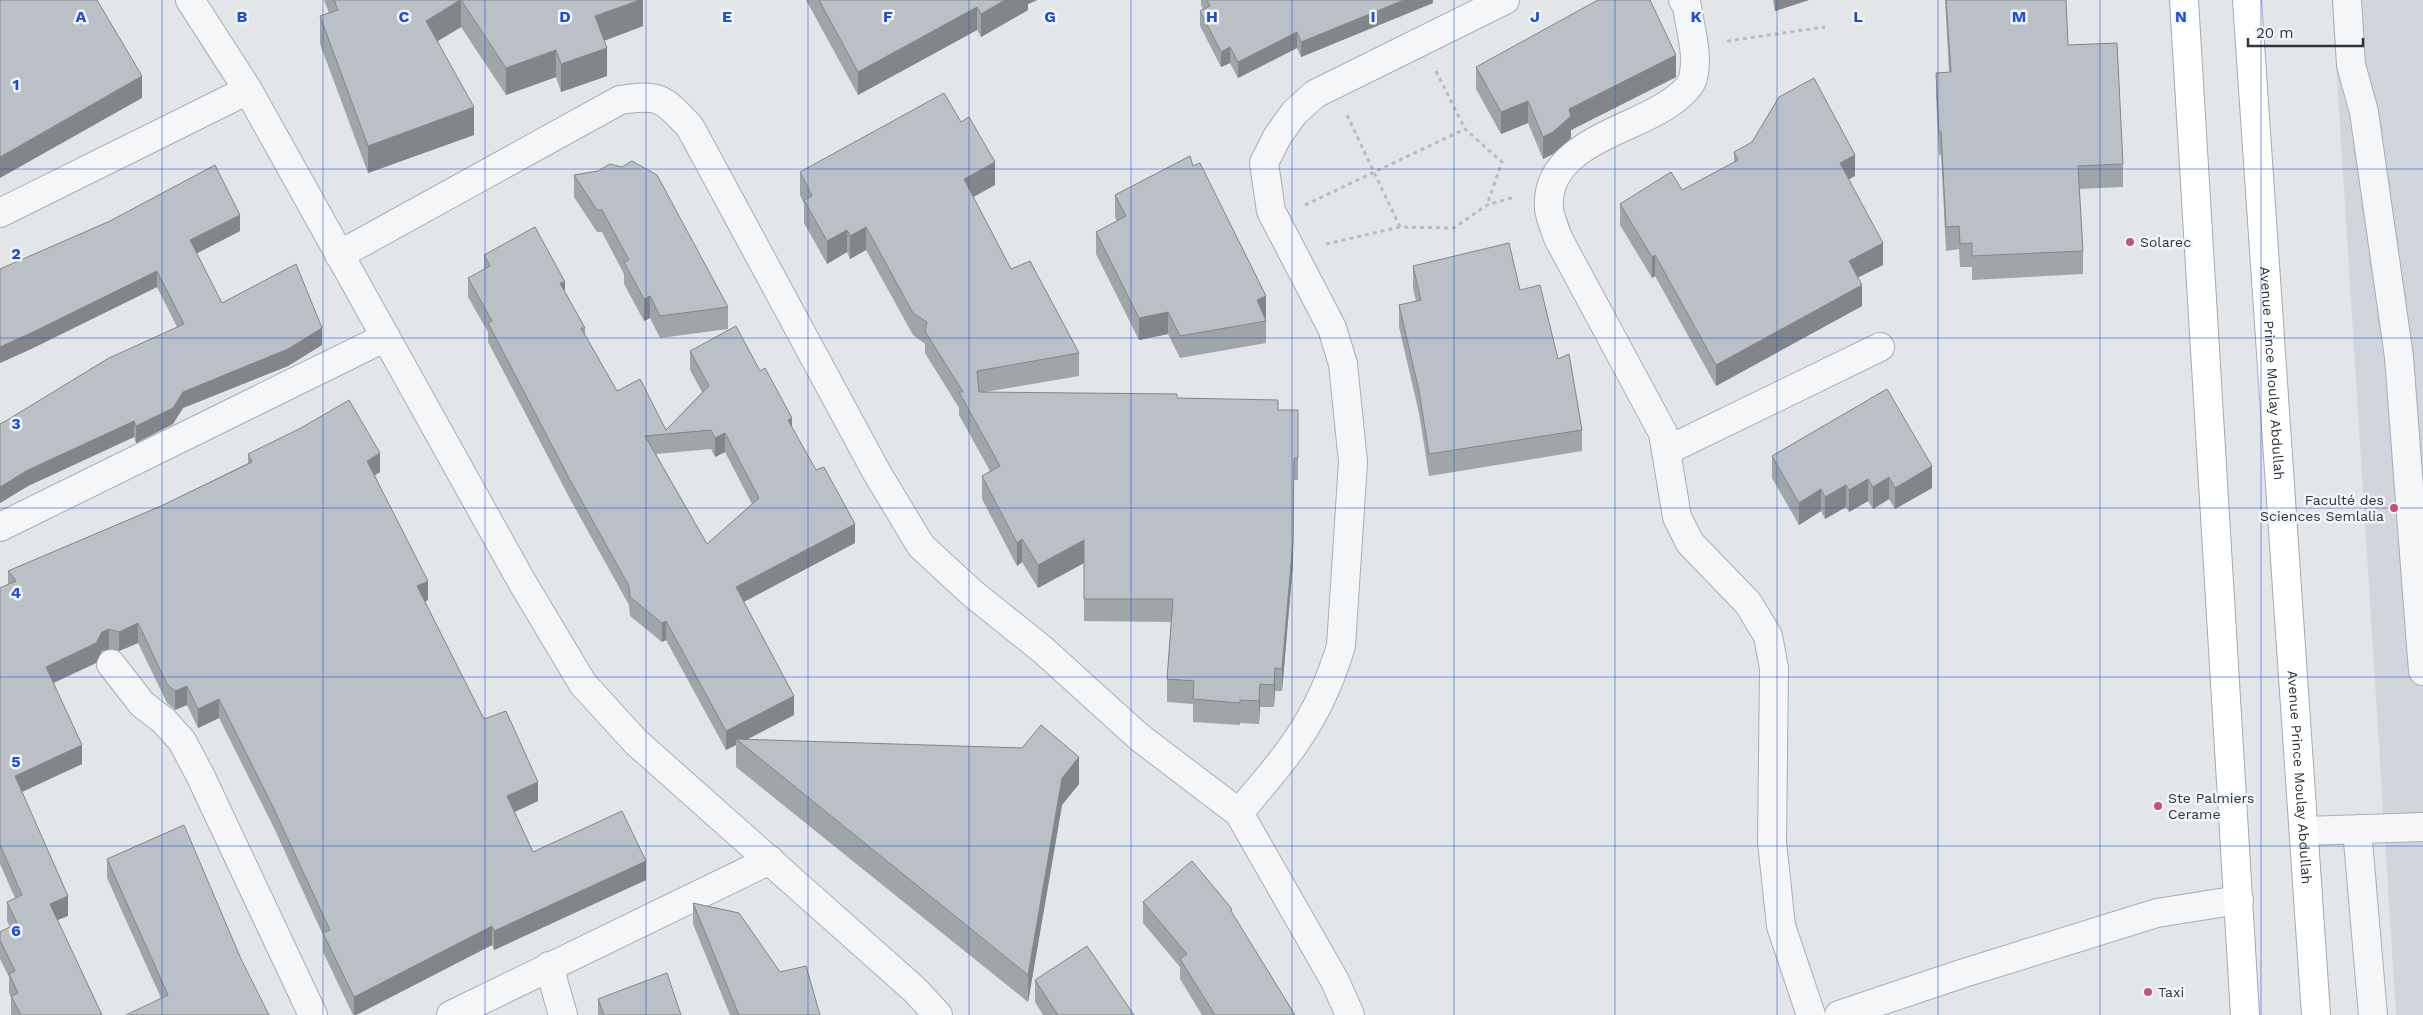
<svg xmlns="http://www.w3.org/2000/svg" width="2423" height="1015" font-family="'Work Sans',sans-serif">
  <rect width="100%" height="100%" fill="#e2e6e9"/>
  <!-- built -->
  <path fill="#d0d6db" d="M2332,0H2423V1015H2396Z"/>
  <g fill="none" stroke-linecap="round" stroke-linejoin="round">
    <!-- minor casing -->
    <g stroke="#a7aeb3" stroke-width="30">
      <path id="minor" d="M190,0L248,90L522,582L583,684L636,742L915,990L938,1015
        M1683,0L1687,6C1690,29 1699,55 1693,78C1690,89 1676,99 1667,105C1626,132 1544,146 1549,209C1550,218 1555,229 1558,238L1663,433L1677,517L1690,543L1748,603L1768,636L1774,668L1772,842L1781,926L1811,1015
        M2347,0L2351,65L2364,112L2399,357L2423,671
        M0,213L248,90
        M339,255L620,100C660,94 663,98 690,127L877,473L921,546L972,593L1043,650L1139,737L1239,813L1335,981L1350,1015
        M1666,451L1880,347
        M0,527L386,337
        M111,664L142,704L164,721L182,741L200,775L313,1015
        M1239,813C1258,789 1280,766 1297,740C1317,711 1331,679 1341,646L1353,462L1343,364L1332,328L1271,211L1264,163L1277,137L1294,113L1315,94L1505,0
        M2357,829L2373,1015
        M2305,831L2423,827
        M549,966L563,1015
        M451,1015L770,860
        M1839,1015L1961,974L2157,913L2239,900"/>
    </g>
    <!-- major casing -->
    <g stroke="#a2acb4" stroke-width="30">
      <g id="major">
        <path d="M2184,0L2245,1015"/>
        <path id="s1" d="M2247,0L2316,1015"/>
      </g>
    </g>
    <!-- path -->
    <path stroke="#b8bcc1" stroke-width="3" stroke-dasharray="4 4" stroke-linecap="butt" d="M1727,41L1825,27
      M1436,71L1465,129
      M1347,115L1400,227
      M1305,205L1465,129L1502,162L1487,205
      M1326,244L1400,227L1454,228L1487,205L1515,197"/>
    <!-- minor -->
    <use href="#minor" stroke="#f5f6f8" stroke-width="28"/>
    <!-- major -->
    <use href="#major" stroke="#fff" stroke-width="28"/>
  </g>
  <!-- wall -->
  <path fill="#a0a5aa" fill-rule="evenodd" d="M324,0H643V26L604,41L607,76L561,92L556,77L506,95L461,27L438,41L474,135L368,173L320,44V16L329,13Z
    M806,0H1037L1028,4V10L981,37L977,30L858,95Z
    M1201,0H1433V3L1301,57L1297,48L1238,78L1230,63L1221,67L1200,26V11L1203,9L1201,5Z
    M1773,0H1809L1775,11Z
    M1945,0H2066L2068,45L2123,164V187L2079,189L2083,251V274L1972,280V267H1960L1959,249L1946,251L1941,155H1939L1936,96V73L1949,72Z
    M1476,67L1676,77L1571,130V138L1553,154L1543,159L1528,123L1501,134L1476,89Z
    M1734,152L1855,176L1849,179L1883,265L1858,277L1862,306L1716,386L1655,276L1652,278L1620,225V204L1682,190L1734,163Z
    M1193,166L1266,318H1265L1266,321V343L1180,358L1168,334L1139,340L1096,254V232L1117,221L1115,217V195Z
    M800,172L995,185L973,197L1011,269L1079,353V376L985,392L1177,398L1278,410L1298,433V480H1294L1293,563L1282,691H1275L1274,707H1260L1259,724L1240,723V725L1193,722V704L1167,702V679L1171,622L1084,621V563L1038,588L1022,562L1017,566L982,499V476L990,471L959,415V408L925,353V344L913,335L866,250L850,259L847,252L827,264L804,223V204L800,195Z
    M574,175L728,307V329L660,338L650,318L644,321L624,284V274L602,232H597L574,197Z
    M240,231L196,253L222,303L322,345L288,366L183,408L173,424L136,443L134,437L28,486L0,503V424L4,422L177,327L157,287L31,349L0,363V269Z
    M484,255L565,292L585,328V335L617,391L666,430L702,392L690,370V351L760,371L855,543L743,602L794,715L746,740L1079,784L1062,805L1028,1002L736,767V745L726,750L666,640L662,642L630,616L629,605L570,499L488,342V332L468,297V278L484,270ZM711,449L715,457L725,452L752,504L707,544L656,454Z
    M1413,266L1520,290L1558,359L1582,430V451L1429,476L1419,413L1399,327V305L1416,301L1413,288Z
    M1887,389L1932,488L1895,509L1889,499L1873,509L1868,501L1849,512L1846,507L1825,519L1821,511L1799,525L1772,478V456Z
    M248,454L380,472L375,475L428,600L425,602L484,719L538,801L515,812L533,852L646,880L494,950L492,945L356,1015H353L323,952V935L274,828L219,718L198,728L187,705L175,710L167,703L138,643L119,651L109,649L102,651L96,663L54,683L82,764L22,792L68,916L57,920L102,1015H11V997L9,993V977L0,959V932L10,927L7,921V902L15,898L0,864V588L8,584V571L161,506L248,463Z
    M107,859L241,959L161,998L107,878Z
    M1143,902L1232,914L1295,1015H1202L1180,979V967L1143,923Z
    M693,903L820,1015H730L693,924Z
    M1035,980L1134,1015H1043L1035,1002Z
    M598,999L681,1015H598Z"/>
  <!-- shaded-wall -->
  <path fill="#82868b" d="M461,0V27L426,48V21Z
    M640,0H643V26L595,44V16Z
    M1005,0H1037L1028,4V10L981,37V14Z
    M1404,0H1433V3L1301,57V42Z
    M1775,0H1809L1775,11Z
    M977,7V30L858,95V72Z
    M1297,32V48L1238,78V62Z
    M1230,47V63L1221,67V52Z
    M607,48V76L561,92V64Z
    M556,50V77L506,95V68Z
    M1676,55V77L1571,130V138L1553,154L1543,159V137L1569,109Z
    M142,76V98L0,178V157Z
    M1528,101V123L1501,134V112Z
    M474,107V135L368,173V146Z
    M1855,155V176L1840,184V163Z
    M995,162V185L964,202V179Z
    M240,215V231L190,257V240Z
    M866,227V250L850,259V236Z
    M847,230V252L827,264V241Z
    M1883,243V265L1849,282V261Z
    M1655,255V276L1652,278V257Z
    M157,271V287L31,349L0,363V347Z
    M565,282V301L560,283Z
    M1862,285V306L1716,386V365Z
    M650,296V318L644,321V299Z
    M1266,296V318L1257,322V300Z
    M1168,312V334L1139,340V318Z
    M322,328V345L288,366L183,408L173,424L136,443V426L183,392Z
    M792,418V437L788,420Z
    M134,421V437L28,486L0,503V487L28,470Z
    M725,433V452L715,457V438Z
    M380,453V472L367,480V461Z
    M1294,458L1293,563L1282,691V669Z
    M1932,466V488L1895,509V488Z
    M1889,477V499L1873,509V487Z
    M1868,479V501L1849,512V490Z
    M1846,485V507L1825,519V497Z
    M1821,489V511L1799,525V503Z
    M855,524V543L736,606V587Z
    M1022,539V562L1017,566V543Z
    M1084,540V563L1038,588V565Z
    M428,581V600L417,605V586Z
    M666,621V640L662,642V623Z
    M138,623V643L119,651V632Z
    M109,629V649L102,651L96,663L46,686V667L102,632Z
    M1275,668V691L1274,707V685Z
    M1260,684V707L1259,724V701Z
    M187,686V705L175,710V691Z
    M794,696V715L740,743L736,739V745L726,750V731Z
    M219,699V718L198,728V709Z
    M82,745V764L15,795V776Z
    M1079,757V784L1062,805L1028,1002V975L1062,778Z
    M538,782V801L507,815V796Z
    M646,861V880L494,950V931Z
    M68,896V916L50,923V904Z
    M492,926V945L356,1015H354V997Z"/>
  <!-- building -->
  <path fill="#bac0c6" stroke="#82868b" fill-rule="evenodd" d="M0,0H97L142,76L0,157Z
    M334,0H460L426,21L474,107L368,146L320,16L338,10Z
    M461,0H640L595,16L607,48L561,64L556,50L506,68Z
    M819,0H1005L981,14L977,7L858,72Z
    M1207,0H1404L1301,42L1297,32L1238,62L1230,47L1221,52L1200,11L1210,6Z
    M1598,0H1650L1676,55L1569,109L1571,116L1553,132L1543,137L1528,101L1501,112L1476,67Z
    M1946,0H2066L2068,45L2117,43L2123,164L2078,166L2083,251L1972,256V243L1960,244L1959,226L1946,227L1941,132H1939L1936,73L1951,72Z
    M1814,78L1855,155L1840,163L1883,243L1849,261L1862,285L1716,365L1655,255L1652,257L1620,204L1671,172L1682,190L1738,160L1734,152L1752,142L1779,97Z
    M944,93L961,122L969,117L995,162L964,179L1011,269L1030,261L1079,353L977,371L979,392L1177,394V398L1278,400V410H1298V458H1294L1293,541L1282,669L1275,668L1274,685L1260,684L1259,701L1240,700V703L1193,699L1194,681L1167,679L1173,599H1084V540L1038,565L1022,539L1017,543L982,476L1000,466L959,392H963L925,331L927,322L913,313L866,227L850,236L847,230L827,241L804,200L812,196L800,172Z
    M1190,156L1193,166L1200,163L1266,296L1257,300L1266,321L1180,336L1168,312L1139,318L1096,232L1126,216L1115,195Z
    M632,161L657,175L728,307L660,316L650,296L644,299L624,262L629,260L602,210H597L574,175L598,171L610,164L622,167Z
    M215,165L240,215L190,240L222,303L296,264L322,328L288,349L183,392L173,408L136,426L134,421L28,470L0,487V424L4,422L109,358L184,324L157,271L31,333L0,347V269L110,221Z
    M535,227L565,282L560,283L585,328H581L617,391L640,379L666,430L709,386L690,351L736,326L760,371L765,368L792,418L788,420L816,470L824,467L855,524L736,587L794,696L726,731L666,621L662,623L630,597L629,586L570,480L488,323L492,321L468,278L490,266L484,255ZM711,430L715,438L725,433L759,498L707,544L645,436Z
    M1509,243L1520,290L1540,285L1558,359L1569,354L1582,430L1429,454L1419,391L1399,305L1421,300L1413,266Z
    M1887,389L1932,466L1895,488L1889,477L1873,487L1868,479L1849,490L1846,485L1825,497L1821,489L1799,503L1772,456Z
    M349,400L380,453L367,461L428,581L417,586L484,719L506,711L538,782L507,796L533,852L622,811L646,861L494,931L492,926L354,997L323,933L330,930L274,809L219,699L198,709L187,686L175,691L167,684L138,623L119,632L109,629L102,632L96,643L46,667L82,745L15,776L68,896L50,904L102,1015H21L11,996L18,993L9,974L15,971L0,940V932L17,923L7,902L22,895L0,845V588L16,581L8,571L161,506L252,462L248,454L301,428Z
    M1041,725L1079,757L1062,778L1028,975L736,739L1022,748Z
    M184,825L241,959L269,1015H126L168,995L107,859Z
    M1192,861L1232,909L1231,911L1295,1015H1215L1180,959L1187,954L1143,902Z
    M693,903L739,913L780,972L806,966L820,1015H739Z
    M1087,946L1134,1015H1058L1035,980Z
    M667,973L681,1015H604L598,999Z"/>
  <!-- grid -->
  <path fill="none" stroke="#1d4ed8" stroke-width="1" stroke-opacity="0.55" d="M162,0V1015M323,0V1015M485,0V1015M646,0V1015M808,0V1015M969,0V1015M1131,0V1015M1292,0V1015M1454,0V1015M1615,0V1015M1777,0V1015M1938,0V1015M2100,0V1015M2261,0V1015M0,169H2423M0,338H2423M0,508H2423M0,677H2423M0,846H2423"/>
  <!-- markers -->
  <g fill="#c45276" stroke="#f2f5f7" stroke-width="2">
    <circle cx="2130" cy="242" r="5"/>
    <circle cx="2394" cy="508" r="5"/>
    <circle cx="2158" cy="806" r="5"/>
    <circle cx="2148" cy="992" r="5"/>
  </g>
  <g text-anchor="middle" stroke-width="5" stroke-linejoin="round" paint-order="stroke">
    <!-- poi labels -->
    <g font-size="14" fill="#2b3640" stroke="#f2f5f7" text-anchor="start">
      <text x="2140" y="247">Solarec</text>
      <text x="2384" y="505" text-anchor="end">Faculté des<tspan x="2384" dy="16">Sciences Semlalia</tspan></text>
      <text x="2168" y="803">Ste Palmiers<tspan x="2168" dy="16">Cerame</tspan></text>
      <text x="2158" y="997">Taxi</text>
    </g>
    <!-- street labels -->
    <g font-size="14" fill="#2b3640" stroke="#f2f5f7">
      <text dy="5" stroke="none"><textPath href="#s1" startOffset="374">Avenue Prince Moulay Abdullah</textPath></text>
      <text dy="5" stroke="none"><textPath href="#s1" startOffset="779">Avenue Prince Moulay Abdullah</textPath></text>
    </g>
  </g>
  <g font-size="16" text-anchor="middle" font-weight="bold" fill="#1d4ed8" stroke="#f2f5f7" stroke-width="5" stroke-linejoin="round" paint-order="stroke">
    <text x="81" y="22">A</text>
    <text x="242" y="22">B</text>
    <text x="404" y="22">C</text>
    <text x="565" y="22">D</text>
    <text x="727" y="22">E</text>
    <text x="888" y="22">F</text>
    <text x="1050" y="22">G</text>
    <text x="1212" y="22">H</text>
    <text x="1373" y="22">I</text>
    <text x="1535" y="22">J</text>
    <text x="1696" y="22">K</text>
    <text x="1858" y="22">L</text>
    <text x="2019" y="22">M</text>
    <text x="2181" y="22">N</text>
    <text x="16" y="90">1</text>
    <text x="16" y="259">2</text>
    <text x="16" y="429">3</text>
    <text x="16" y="598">4</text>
    <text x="16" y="767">5</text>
    <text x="16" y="936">6</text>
  </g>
  <!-- scale -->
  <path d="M2248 38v8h115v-8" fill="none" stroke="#2b3640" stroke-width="2.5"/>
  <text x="2256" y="38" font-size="15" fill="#2b3640" stroke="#f2f5f7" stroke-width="4" paint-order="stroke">20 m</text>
</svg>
